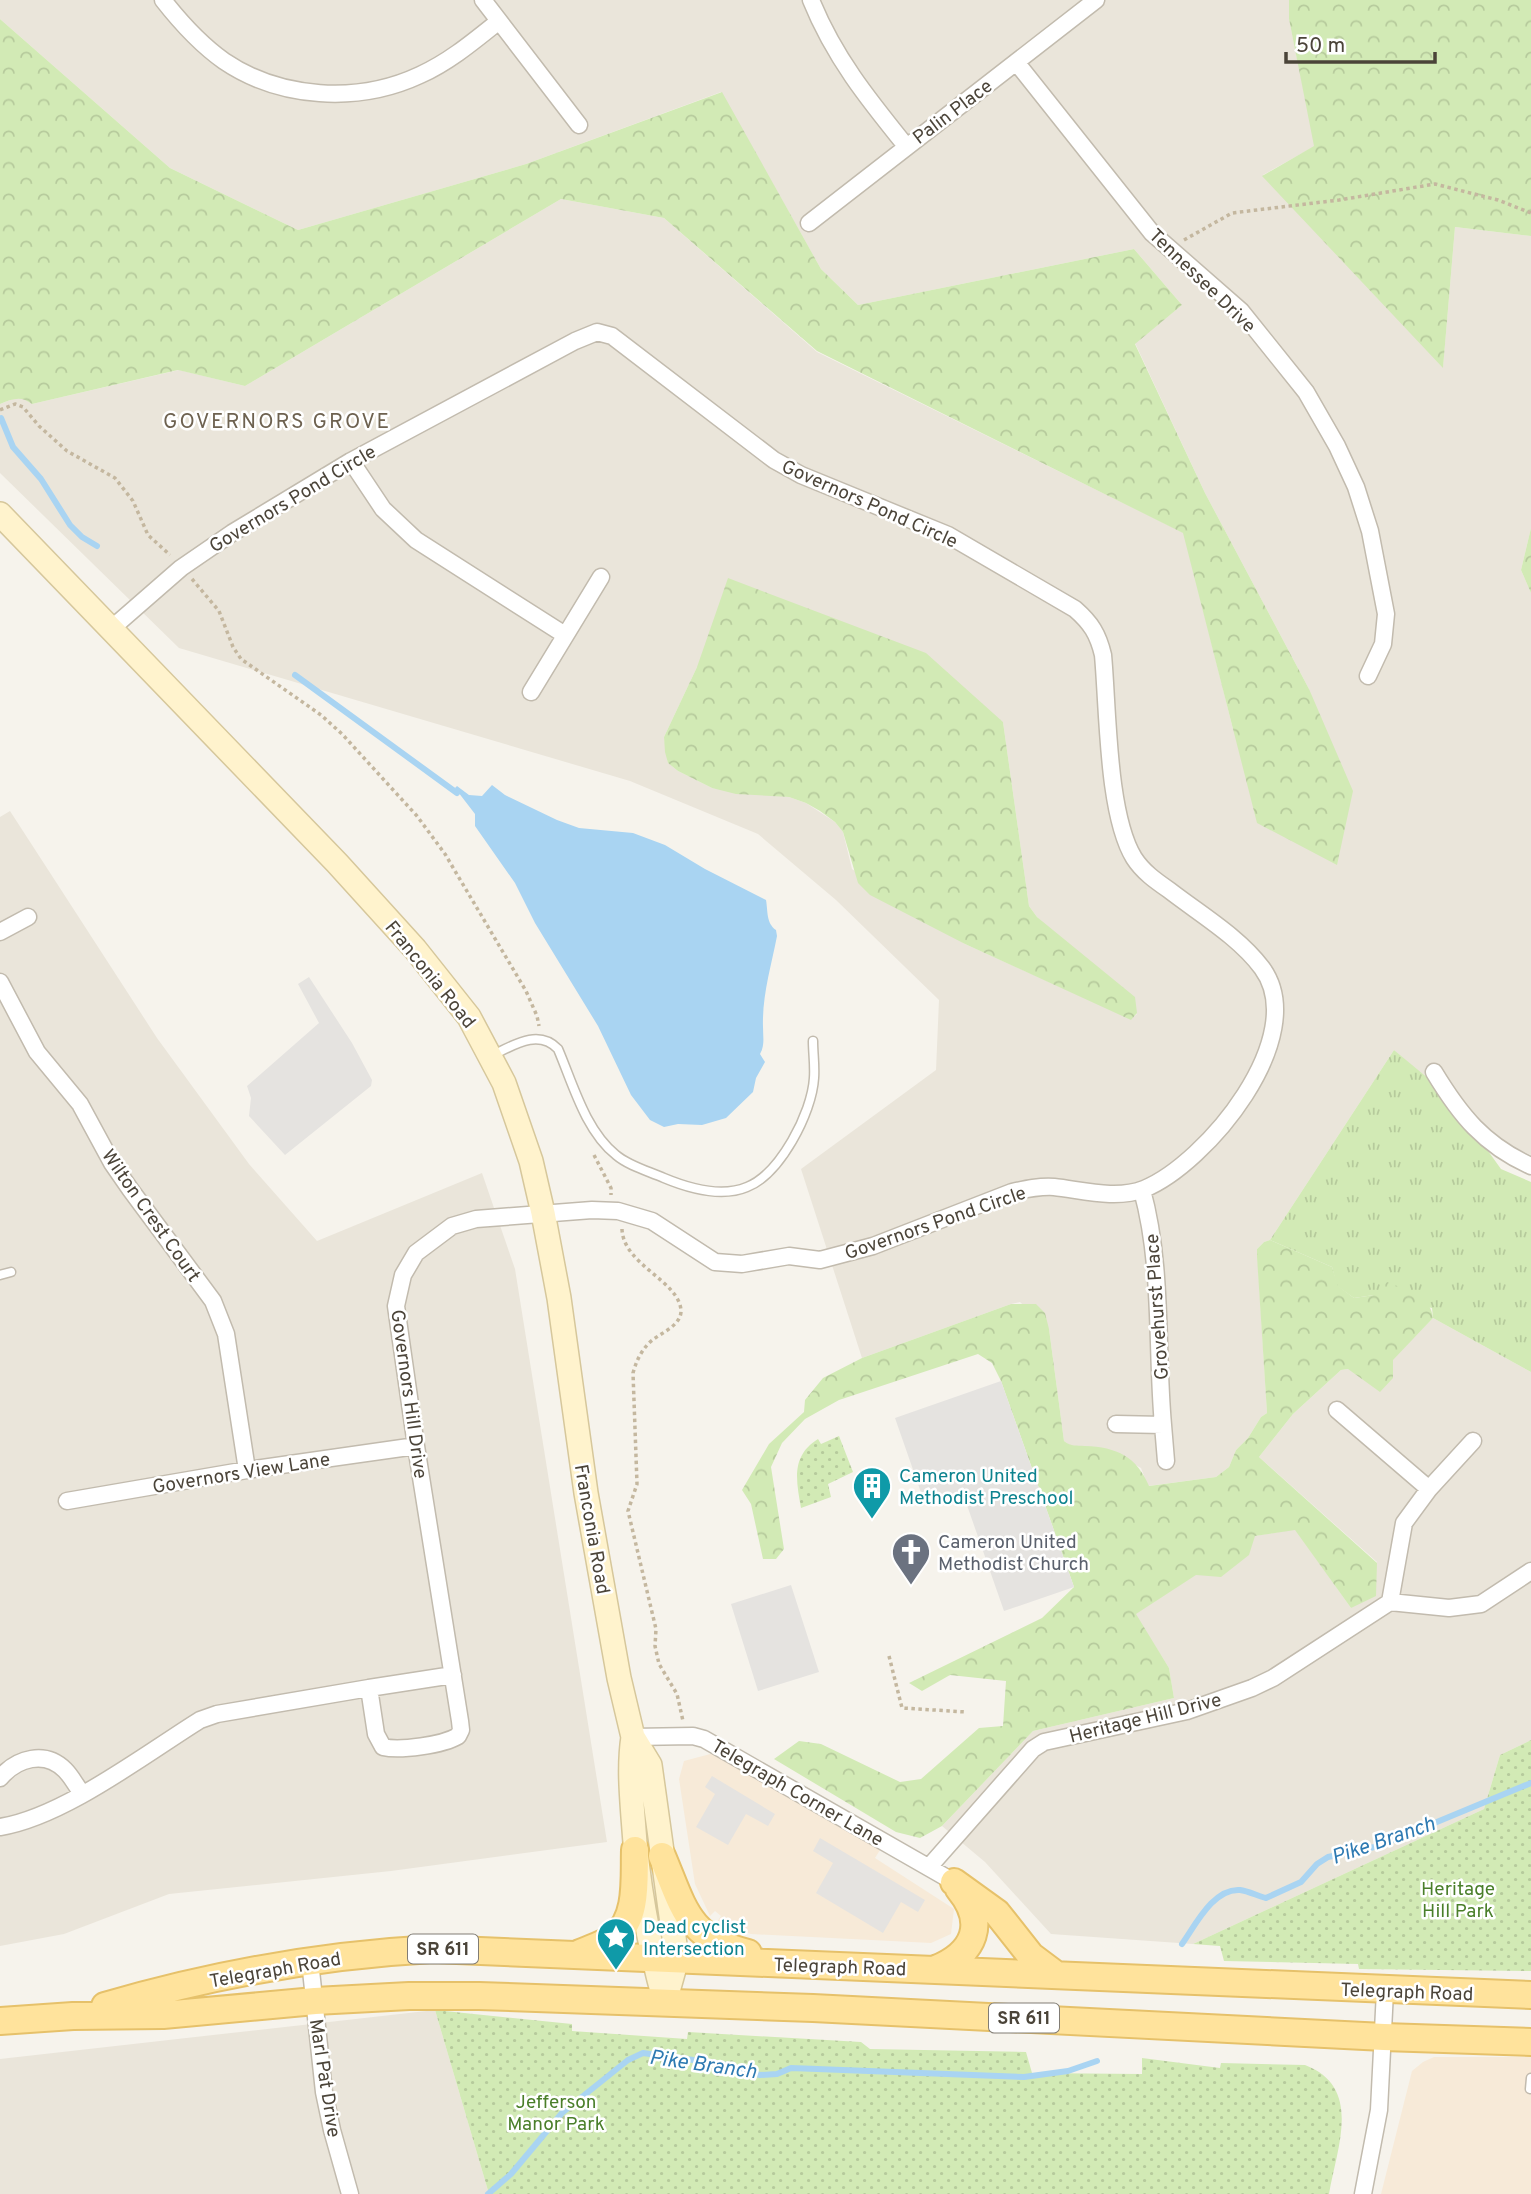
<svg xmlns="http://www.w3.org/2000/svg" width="1531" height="2194" font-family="Overpass,sans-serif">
  <defs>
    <pattern id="grass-tufts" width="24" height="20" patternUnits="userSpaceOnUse" patternTransform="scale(1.75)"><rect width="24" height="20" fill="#d2eab5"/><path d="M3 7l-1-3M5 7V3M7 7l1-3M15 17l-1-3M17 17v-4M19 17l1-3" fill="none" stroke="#b6ca9c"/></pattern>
    <pattern id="forest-crowns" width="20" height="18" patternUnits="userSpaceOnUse" patternTransform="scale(1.75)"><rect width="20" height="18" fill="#d2eab5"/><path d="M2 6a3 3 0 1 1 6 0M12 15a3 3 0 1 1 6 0" fill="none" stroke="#b6ca9c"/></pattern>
    <pattern id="park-dots" width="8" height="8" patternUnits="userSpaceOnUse" patternTransform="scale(1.75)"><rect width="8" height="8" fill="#d2eab5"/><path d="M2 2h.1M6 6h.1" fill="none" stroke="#b6ca9c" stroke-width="1.8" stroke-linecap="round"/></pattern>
  </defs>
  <rect width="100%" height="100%" fill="#f6f3ec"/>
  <!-- residential -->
  <path fill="#eae5da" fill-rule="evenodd" d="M0,0H1289V19L1315,146L1263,175L1443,367L1455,227L1531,236V528L1521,570L1531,593V1155L1495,1139L1394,1050L1270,1240L1264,1242L1257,1249L1267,1413L1261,1417L1248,1438L1236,1450L1229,1467L1216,1477L1148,1486L1141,1468L1107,1449L1072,1447L1064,1441L1049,1329L1020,1302L1011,1304L862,1358L801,1169L936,1070L939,1000L836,900L758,834L630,781L179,648L0,473V404L15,398H25L32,404L179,370L245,386L561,199L664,218L817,352L1184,533L1233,729L1309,689L1205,493L1135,343L1182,305L1134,249L858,305L821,269L721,92L526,164L298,230L170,168L0,19ZM697,667L1003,722L1029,906L1037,917L1137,1014L1131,1019L965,944L852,869L843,832L835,822L806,803L789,797L712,788L678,771L668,763L664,737Z
    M10,811L157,1038L249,1164L317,1241L482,1173L515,1269L607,1842L391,1871L169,1894L64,1934L0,1946V817Z
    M1433,1318L1531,1372V1740L1500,1755L1484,1809L1193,1944L1051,1934L985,1862L942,1826L1033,1731L1174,1698L1169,1668L1135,1614L1255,1536L1295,1529L1351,1608L1377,1562L1259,1457L1293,1414L1341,1370L1348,1369L1393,1378L1392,1360Z
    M435,2010L489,2194H0V2059Z"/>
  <!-- commercial -->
  <path fill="#f7ead8" d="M714,1753L880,1850L875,1858L954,1909L951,1934L931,1943L751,1934L717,1922L721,1916L715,1911L710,1916L695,1884L679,1779L684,1761Z
    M1434,2057H1531V2194H1381L1412,2071L1423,2062Z"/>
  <!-- grass -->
  <path fill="url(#grass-tufts)" d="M1394,1050L1447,1094L1501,1169L1531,1182V1372L1433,1318L1432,1308L1374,1295L1354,1298L1337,1286L1332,1267L1270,1240Z"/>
  <!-- forest -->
  <path fill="url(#forest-crowns)" d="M1289,0H1531V236L1455,227L1443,368L1262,176L1314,146L1289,19Z
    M0,19L170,168L298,230L526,164L722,92L821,269L858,305L1134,249L1182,305L1135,344L1205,493L1309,689L1353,791L1337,865L1257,823L1183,533L817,351L664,218L561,199L245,386L178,370L32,404C21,395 12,399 0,404Z
    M1531,528V593L1521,570Z
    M728,578L926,653L1003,722L1029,906L1037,917L1135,997L1137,1013L1131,1020L965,944L870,895L858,883L843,832L835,822L820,811L806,803L789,797L736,794L712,788L678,771L668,763L665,752L664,737L697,667Z
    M1270,1240L1332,1267L1338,1286L1354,1298L1374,1295L1387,1282C1406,1290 1431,1295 1433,1318L1393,1360V1378L1380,1392L1348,1369L1341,1370L1293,1414L1259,1457L1377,1563L1376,1596L1351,1608L1295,1530L1255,1536L1249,1555L1221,1577L1196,1575L1136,1614L1169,1668L1174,1698L1033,1731L942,1826L920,1838L896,1832L774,1759L799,1741L821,1744L900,1782L921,1779L979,1728L1003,1726L1006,1681L950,1675L922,1691L909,1683L1042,1618L1074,1587L1001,1381L992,1363L978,1354L839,1400L805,1419L782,1443L771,1467L784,1549L776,1559H763L751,1504L742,1490L769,1444L804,1412L805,1400L823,1378L862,1358L1011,1304H1036L1045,1313L1049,1329L1064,1441C1072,1447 1076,1445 1085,1446C1117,1447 1137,1457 1149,1486L1216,1477L1229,1467L1236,1450L1248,1438L1261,1417L1267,1413L1257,1257V1249L1264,1242Z"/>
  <!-- park -->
  <path fill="url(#park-dots)" d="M839,1436L853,1472L828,1484L831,1497L801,1508C796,1480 791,1456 818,1439L821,1444Z
    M1531,1740V1971L1359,1969L1358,1964L1224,1961L1220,1946L1193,1944L1484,1809L1500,1755Z
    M435,2010L572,2024V2031L687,2039L688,2032L861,2042L870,2049L1026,2052L1032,2073L1142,2074V2058L1220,2068L1221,2063L1305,2065C1363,2087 1337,2147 1329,2194H489Z"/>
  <!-- parking -->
  <path fill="#e5e3e0" d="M309,977L352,1043L372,1080L371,1086L285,1155L249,1116L251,1098L247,1086L319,1023L298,984Z
    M1001,1381L1074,1587L1004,1611L962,1491L925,1504L895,1418Z
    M791,1585L819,1672L758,1691L731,1604Z
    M712,1776L775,1814L768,1826L746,1814L728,1845L696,1827L715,1794L705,1787Z
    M820,1838L925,1900L918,1912L901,1902L883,1933L816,1893L833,1863L813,1851Z"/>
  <!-- water -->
  <path fill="#a9d4f2" d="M492,785L505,795L557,820L579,828L633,833L665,845L705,869L766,900C768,911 766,923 776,930L777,936C771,967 762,996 763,1027C763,1037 765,1045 760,1054L765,1062L756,1078L753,1092L726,1118L702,1125L678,1124L664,1127L650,1120L631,1095L598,1026L535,923L515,883L475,826V814L455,788L457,786L469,795L482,796Z"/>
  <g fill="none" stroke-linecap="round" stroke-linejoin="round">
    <!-- stream -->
    <path stroke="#a9d4f2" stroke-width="6" d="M1,418L13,447L41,479L70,525L82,537L97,546
      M295,675L457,793
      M1182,1944C1195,1926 1213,1888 1240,1890C1248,1891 1258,1896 1266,1898L1301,1882L1317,1864L1328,1857L1379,1846L1531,1783
      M488,2194L511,2174L562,2113L628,2060L643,2053L722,2064L760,2075L777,2074L791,2068L1024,2077L1068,2071L1097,2061"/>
    <!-- lane casing -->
    <g stroke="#c2bbae" stroke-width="11">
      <path id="lane" d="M491,1056C512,1046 538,1028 558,1049C573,1084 585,1130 616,1155C629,1166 648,1171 664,1178C688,1188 721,1198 747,1187C780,1174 812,1113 814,1078C815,1066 813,1053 813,1041
        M0,1275L11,1272
        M1530,2089L1531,2078"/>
    </g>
    <!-- street casing -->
    <g stroke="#c2bbae" stroke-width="19">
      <path id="street" d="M163,0C181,23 200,44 224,61C280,99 358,104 420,75C449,62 474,41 499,21
        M483,0L579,125
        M811,0C834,57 868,99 906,146
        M1016,62L1152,233L1241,311L1306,392L1337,446L1356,487L1370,531L1386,614L1383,644L1368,676
        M809,223L1096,0
        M351,461L383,509L416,540L565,635
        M531,692L601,577
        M0,932L28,917
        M0,982L37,1052L80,1104L112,1163L130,1189L213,1301L226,1334L247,1470
        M1434,1072C1460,1115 1484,1145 1531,1166
        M1337,1410L1429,1489
        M1116,1424L1163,1425C1156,1347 1163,1266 1142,1190
        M1163,1425L1166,1461
        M67,1501L247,1470L416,1446
        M1390,1602L1404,1523L1429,1489L1473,1441
        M1390,1602L1449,1608L1481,1604L1531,1571
        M369,1688L453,1675
        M633,1737L693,1736L704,1739L954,1882
        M0,1778C17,1758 45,1750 65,1770C72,1777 76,1786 82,1793
        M0,1827C63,1817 144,1755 200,1720L217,1714L369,1688L376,1734L383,1747C400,1751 443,1745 458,1736L461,1730L460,1721L416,1446L396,1306L403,1275L416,1253L452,1226L476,1219L592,1210L618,1211L652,1221L715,1262L742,1264L789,1256L820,1260L873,1246L1012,1192C1026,1189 1040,1186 1054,1187C1082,1190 1116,1200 1144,1189C1206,1164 1312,1036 1262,968C1239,937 1200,914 1169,890C1156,881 1143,872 1134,858C1107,814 1108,708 1103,655C1098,634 1091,623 1075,609L948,535L801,475L774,460L612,336L597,332L575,341L351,461L232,533L181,568L111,629
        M929,1867L1033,1749L1044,1742L1187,1711L1252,1688L1273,1678L1390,1602
        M310,1961L324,2092L332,2130L350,2194
        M1363,2194L1379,2110L1385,1991"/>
    </g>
    <!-- secondary casing -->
    <g stroke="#d6c79b" stroke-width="26">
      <path id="secondary" d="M0,514L337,863L415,949L469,1017L504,1083L531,1161L543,1213L559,1298L586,1493L619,1678L633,1737L650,1765L677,1959L665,2002
        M633,1737C629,1764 631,1790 633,1817C637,1879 648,1942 665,2002"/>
    </g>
    <!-- primary casing -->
    <g stroke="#e6c16a" stroke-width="30">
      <path id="primary" d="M662,1856C684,1908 687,1938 748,1953
        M954,1882L997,1913L1031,1956L1055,1974
        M580,1953C591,1948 605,1944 614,1937C639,1918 634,1877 635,1850
        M936,1969C975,1953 987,1923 959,1889
        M105,2006C211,1975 322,1955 433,1949L1531,1995
        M0,2021L73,2016L163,2015L315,2001L409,1996H479L813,2008L1384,2037L1531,2042"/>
    </g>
    <!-- path -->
    <path stroke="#c4b79f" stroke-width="3.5" stroke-dasharray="3.5 3.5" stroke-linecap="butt" d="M1184,240L1232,213L1339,200L1435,184L1498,200L1531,213
      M0,410L15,404L23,407L39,426L67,451L115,478L133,501L148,535L170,555
      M192,579L219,611L233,647L241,659L321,715L342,734L417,816L445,854L526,991L537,1016L539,1026
      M594,1155L611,1188V1195
      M622,1229C623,1265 680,1281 681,1311C681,1327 657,1334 648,1344C640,1353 636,1362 633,1373L637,1484L628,1511L656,1629L655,1646L659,1664L677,1694L683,1721
      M889,1656L902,1708L966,1712"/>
    <!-- lane -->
    <use href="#lane" stroke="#fff" stroke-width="8"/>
    <!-- street -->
    <use href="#street" stroke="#fff" stroke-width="16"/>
    <!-- secondary -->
    <use href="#secondary" stroke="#fff3cd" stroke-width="23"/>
    <!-- primary -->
    <use href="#primary" stroke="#ffe39c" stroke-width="26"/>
  </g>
  <!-- icons -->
  <defs>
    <g id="building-pin" transform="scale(2.0125)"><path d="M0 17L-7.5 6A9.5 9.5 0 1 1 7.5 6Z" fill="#0f9aa8" stroke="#fff"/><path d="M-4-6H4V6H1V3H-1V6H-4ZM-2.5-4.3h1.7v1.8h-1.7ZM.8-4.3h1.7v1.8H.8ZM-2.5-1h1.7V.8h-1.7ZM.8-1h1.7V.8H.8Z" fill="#fff"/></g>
    <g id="church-pin" transform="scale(2.0125)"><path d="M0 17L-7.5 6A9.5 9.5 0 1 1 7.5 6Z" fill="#6b7280" stroke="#fff"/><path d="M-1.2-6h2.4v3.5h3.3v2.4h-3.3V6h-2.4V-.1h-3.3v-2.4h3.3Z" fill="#fff"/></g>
    <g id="sight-pin" transform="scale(2.0125)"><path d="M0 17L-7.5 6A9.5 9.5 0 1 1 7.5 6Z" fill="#0f9aa8" stroke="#fff"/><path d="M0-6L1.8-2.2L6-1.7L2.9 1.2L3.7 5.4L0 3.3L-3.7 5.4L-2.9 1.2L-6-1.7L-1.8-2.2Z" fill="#fff"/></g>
  </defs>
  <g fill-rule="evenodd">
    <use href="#building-pin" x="872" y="1486"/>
    <use href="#church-pin" x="911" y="1552"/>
    <use href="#sight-pin" x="616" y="1937"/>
  </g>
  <g text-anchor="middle" stroke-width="5" stroke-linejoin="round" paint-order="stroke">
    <!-- shield labels -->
    <g fill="#fff" stroke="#817c74" stroke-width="2">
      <rect x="408" y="1934.5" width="70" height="29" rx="5"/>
      <rect x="989" y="2003.5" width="70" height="29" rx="5"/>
    </g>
    <g font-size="18" font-weight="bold" fill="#4b4439">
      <text x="443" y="1955">SR 611</text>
      <text x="1024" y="2024">SR 611</text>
    </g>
    <!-- street labels -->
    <g font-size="19" fill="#4b4439" stroke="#fff">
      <text transform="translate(952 111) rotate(-37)" y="7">Palin Place</text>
      <text transform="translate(1203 280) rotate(44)" y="7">Tennessee Drive</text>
      <text transform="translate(292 498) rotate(-31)" y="7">Governors Pond Circle</text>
      <text transform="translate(870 503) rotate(24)" y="7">Governors Pond Circle</text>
      <text transform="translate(431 974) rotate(51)" y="7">Franconia Road</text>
      <text transform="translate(152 1215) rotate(55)" y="7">Wilton Crest Court</text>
      <text transform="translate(935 1222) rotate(-19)" y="7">Governors Pond Circle</text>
      <text transform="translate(1156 1307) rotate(-94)" y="7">Grovehurst Place</text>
      <text transform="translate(410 1394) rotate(82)" y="7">Governors Hill Drive</text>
      <text transform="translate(241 1472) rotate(-9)" y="7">Governors View Lane</text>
      <text transform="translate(593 1529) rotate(80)" y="7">Franconia Road</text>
      <text transform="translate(1145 1717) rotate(-14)" y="7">Heritage Hill Drive</text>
      <text transform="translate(798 1792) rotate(30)" y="7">Telegraph Corner Lane</text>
      <text transform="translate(840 1966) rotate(2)" y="7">Telegraph Road</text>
      <text transform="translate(275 1969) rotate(-10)" y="7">Telegraph Road</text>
      <text transform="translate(1407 1991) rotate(2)" y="7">Telegraph Road</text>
      <text transform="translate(326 2078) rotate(81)" y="7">Marl Pat Drive</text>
    </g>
    <!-- culture labels -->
    <g font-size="19" fill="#0d838f" stroke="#fff" text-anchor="start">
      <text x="899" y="1482">Cameron United<tspan x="899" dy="22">Methodist Preschool</tspan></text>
      <text x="643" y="1933">Dead cyclist<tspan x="643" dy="22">Intersection</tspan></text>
    </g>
    <!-- worship labels -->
    <g font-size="19" fill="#5b616d" stroke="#fff" text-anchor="start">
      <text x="938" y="1548">Cameron United<tspan x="938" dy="22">Methodist Church</tspan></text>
    </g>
    <!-- park labels -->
    <g font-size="19" fill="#4a7f2a" stroke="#fff">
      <text x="1458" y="1895">Heritage<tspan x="1458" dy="22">Hill Park</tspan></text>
      <text x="556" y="2108">Jefferson<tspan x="556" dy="22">Manor Park</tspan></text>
    </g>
    <!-- neighbourhood labels -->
    <g font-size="21" letter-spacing="2" fill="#6e6250" stroke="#fff">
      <text x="277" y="428">GOVERNORS GROVE</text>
    </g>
    <!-- water labels -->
    <g font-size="21" font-style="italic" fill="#2e7ab2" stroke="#fff">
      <text transform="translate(1383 1840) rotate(-19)" y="7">Pike Branch</text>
      <text transform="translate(703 2064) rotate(8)" y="7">Pike Branch</text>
    </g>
  </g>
  <!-- scale -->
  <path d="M1286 52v10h149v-10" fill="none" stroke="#4b4439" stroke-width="3.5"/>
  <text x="1296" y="52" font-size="21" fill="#4b4439" stroke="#ffffff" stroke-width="5" paint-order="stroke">50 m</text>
</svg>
